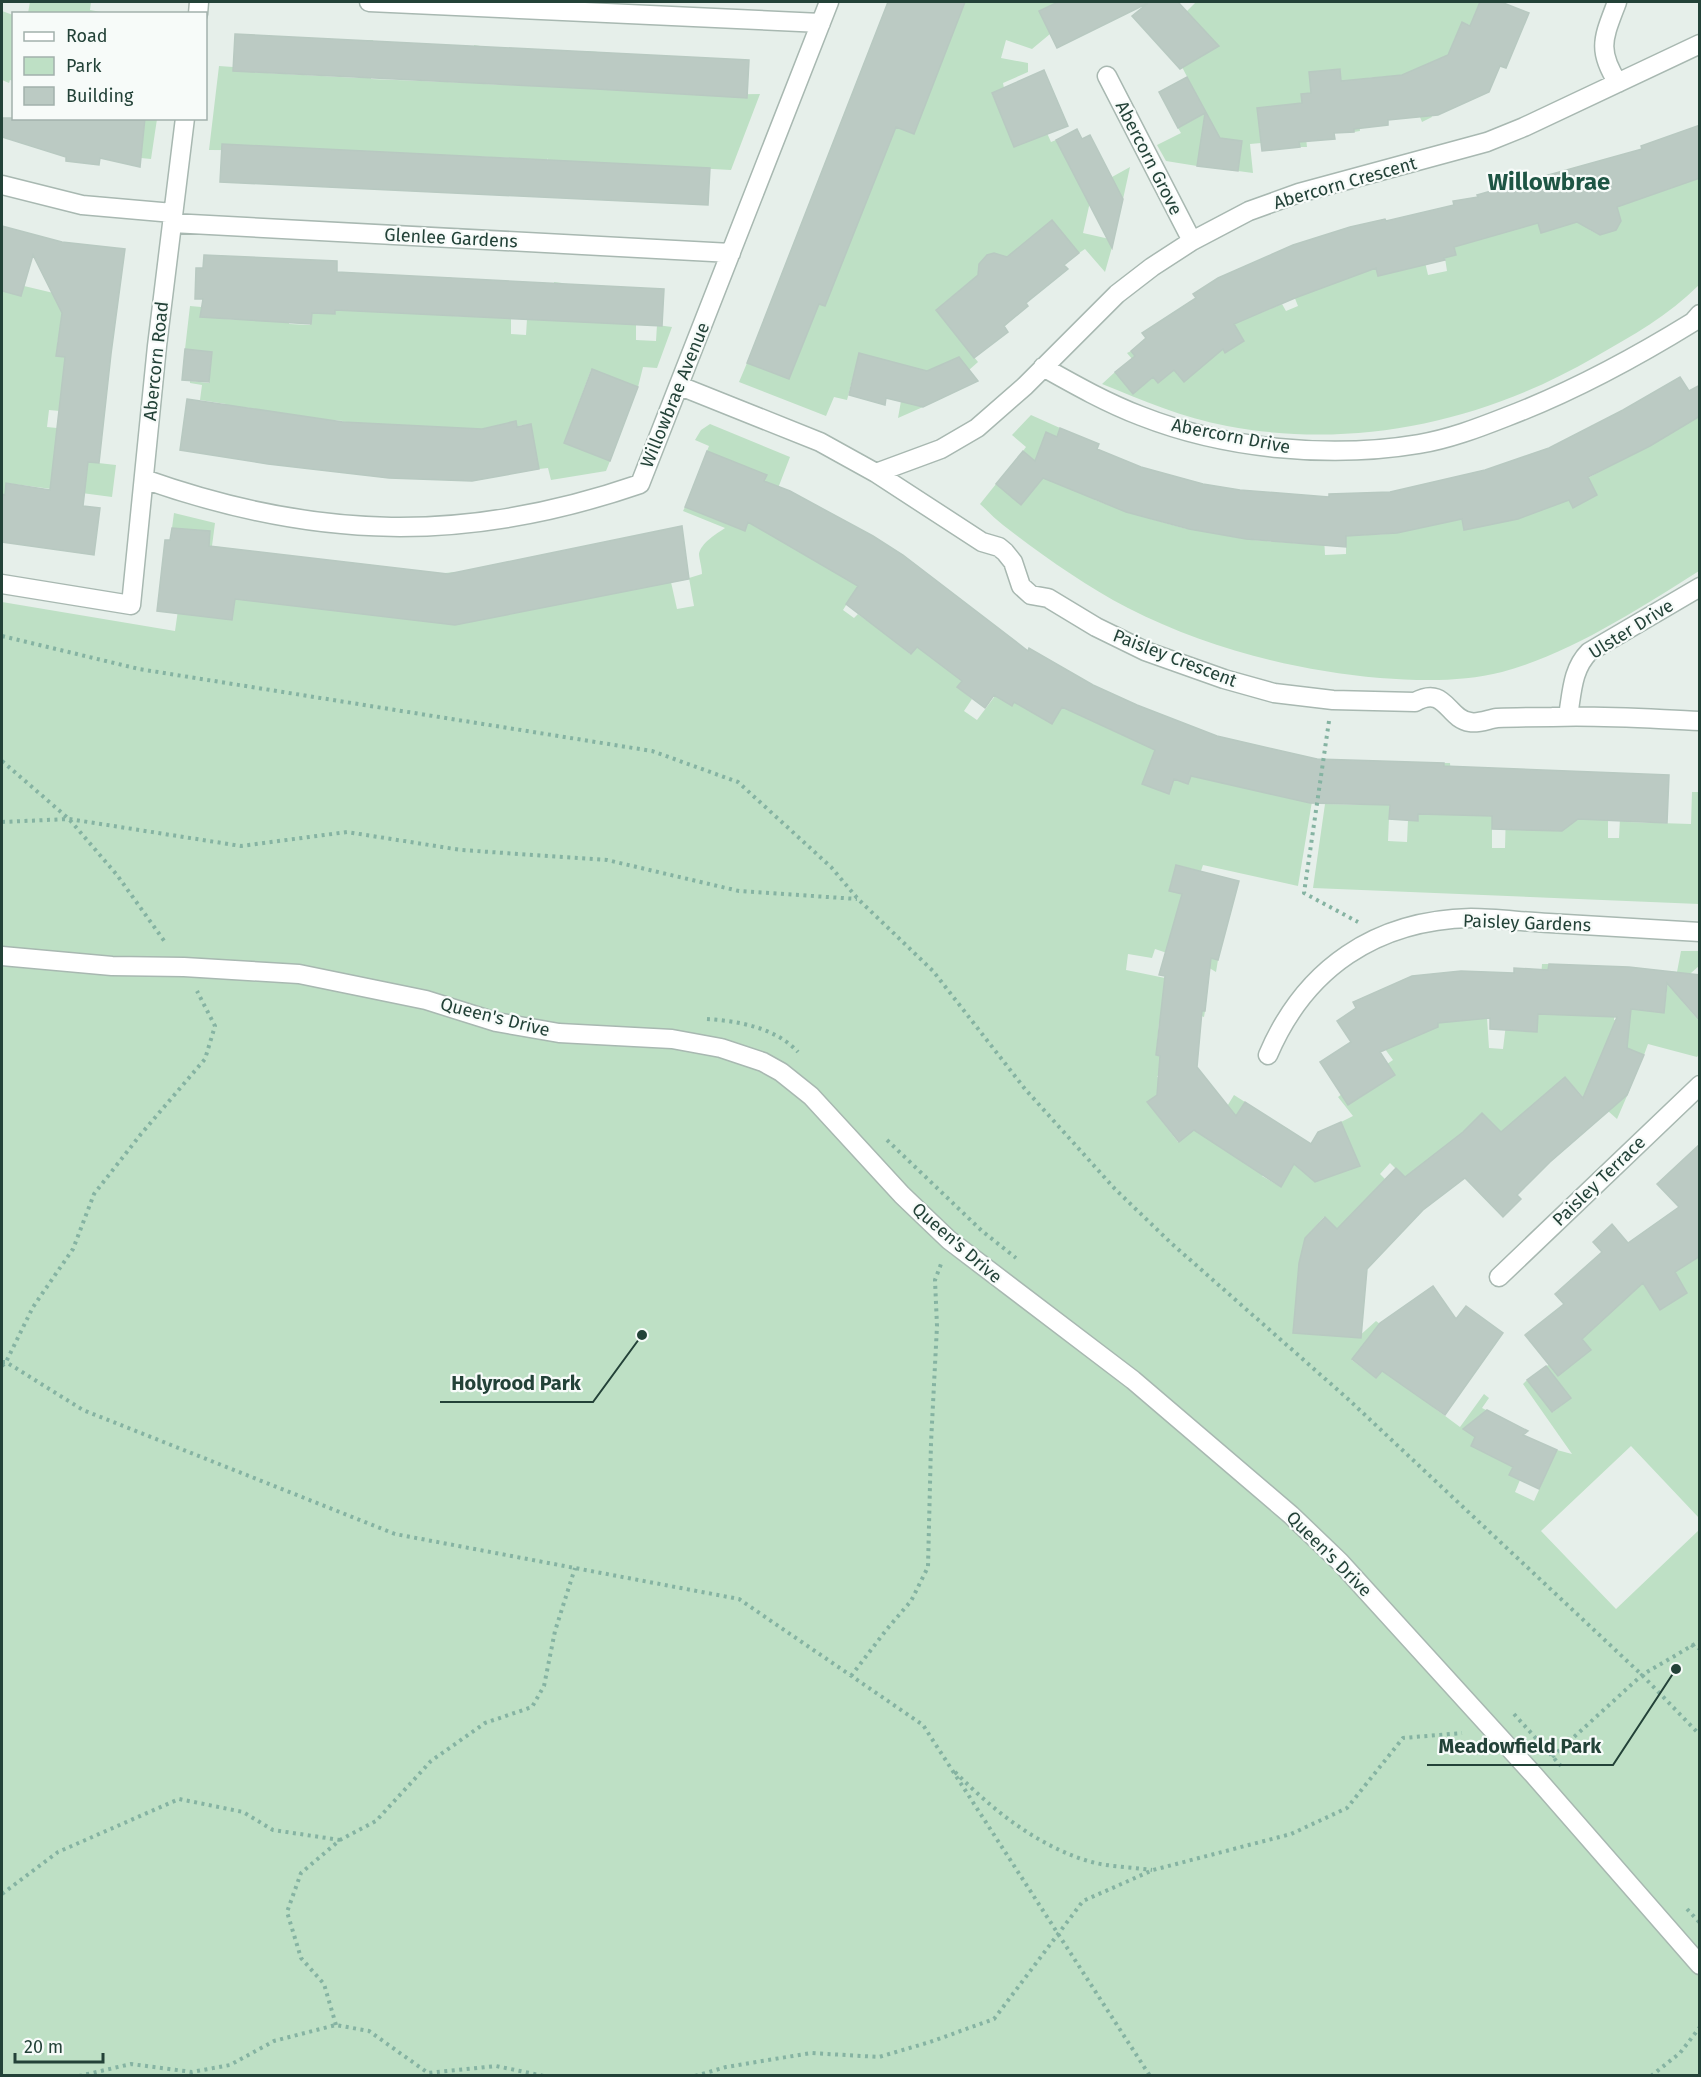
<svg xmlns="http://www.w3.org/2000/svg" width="1701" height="2077" font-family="'Fira Sans',sans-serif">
  <rect width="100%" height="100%" fill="#e6efea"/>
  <!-- green -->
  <path fill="#bee0c5" d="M30,2H91L90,10L101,12V13H28Z
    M965,2H1058L1039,11L1050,34L1032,49L1006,40L1001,58L1028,63V72L1003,83L1004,88L992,94L1001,115L1014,110L1047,133L1051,142L1056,140L1081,187L1109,172L1112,177L1130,167L1123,199L1092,193L1083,233L1114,240L1105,272L1085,249L1079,253L1052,220L1023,244L1051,279L992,254L987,255L979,265L1012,319L1004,327L968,283L936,310L978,362L969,370L959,357L910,379L923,407L898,418L901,401L859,354L847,400L834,397L826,416L739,382L747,363L789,379L819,304L825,306L896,127L937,73Z
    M1196,2H1480L1476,13L1489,18L1484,31L1462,22L1452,45L1491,86L1471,100L1458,71L1439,79L1431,62L1412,71L1432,117L1422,122L1420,117L1408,118L1404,75L1367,78L1357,95L1360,131L1354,132L1350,90H1342L1340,69L1309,72L1311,93L1301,94L1307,147H1300L1294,104L1257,108L1261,143L1250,144L1253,173L1238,171L1242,141L1202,136L1197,166L1166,161L1157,145L1181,133L1178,128L1206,113L1182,67L1187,11Z
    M2,11L13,15V81L10,80L9,83L2,80Z
    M368,40H373L371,79L472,83L474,45L480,46L484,84L585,88L587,51L598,52L597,89L696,95L760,94L731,170L583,162L581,199H568L571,162L548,160L547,158V160L471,156L468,193L460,156L359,151L357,188H346L348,151L209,150L219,66L233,67V71L358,78L361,41Z
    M145,119H157L151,159L141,158Z
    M1676,142L1692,181L1699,178V285C1669,315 1632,336 1595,357C1483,422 1355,450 1227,426C1183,418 1142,400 1102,384L1115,372L1134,393L1150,380L1127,353L1131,351L1158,383L1174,370L1184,381L1197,350L1171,314L1179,309L1244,341L1209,284L1231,280L1248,318L1282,304L1286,311L1298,306L1286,276L1425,262L1428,275L1447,271L1445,258L1456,255L1452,236L1586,216L1590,230L1600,235L1616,230L1621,221L1617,207L1610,158L1616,156L1636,200L1672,188L1659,147Z
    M337,272H344L445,314L447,277L453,278L452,316L511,318V334L526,335L527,319L552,320L554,282L562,283L561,320L636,324V340L656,341L657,325L672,327L657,368L643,367L638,387L591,370L564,443L610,461L606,471L551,480L548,468L539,469L530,424L473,434L343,427V421L332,420L331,425L245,407L224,408L226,404L200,400L202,385L190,383V381L209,383L212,352L185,349L190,306L224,309V319L245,320L246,310L290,312L289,324L310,325L311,313L335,314Z
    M24,286L62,295L68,340L58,339L56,356L66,357L60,411L49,410L47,427L57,428L54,458L116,465L112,497L6,483L5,495L2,494V291L21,296Z
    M1031,415L1060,428L1057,437L1046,432L1039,452L1097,449L1112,455L1095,500L1130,513L1146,474L1151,519L1187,529L1198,489L1201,500L1196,530L1245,539L1253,498L1255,513L1253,540L1304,544L1324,536L1325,555L1346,554V536L1387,534L1386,506L1410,503L1416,529L1462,519L1464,530L1479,527L1489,469L1546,449L1573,508L1597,495L1588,478L1699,416V571C1640,608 1570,654 1502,672C1463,682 1421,681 1380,678C1293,670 1206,648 1128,608C1084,585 1042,555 1003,525C995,519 988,511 980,504L996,484L1021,504L1048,471L1023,451L1026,447L1012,435Z
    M710,424L790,457L770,509L859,585L843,610L854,618L858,614L866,620L885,597L911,630L899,645L910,654L917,647L928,655L941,638L968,674L957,687L972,699L964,711L977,720L995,696L1012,705L1020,693H1070L1086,718L1122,735L1137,705L1179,757L1180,781L1188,784L1191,776L1296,800L1306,757L1319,759L1298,886L1203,865L1201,871L1176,865L1169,890L1194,897L1181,949L1218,960L1216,972L1206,966L1155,949L1152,958L1128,954L1126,970L1165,978L1162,1006L1205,1011L1204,1017L1201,1016V1026L1159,1023L1156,1055L1160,1056L1179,1071L1157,1076L1165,1088L1148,1103L1178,1142L1220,1110L1223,1113L1234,1095L1245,1102L1218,1145L1250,1166L1278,1123L1290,1130L1262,1176L1281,1187L1294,1164H1358L1341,1122L1353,1116L1338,1097L1350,1088L1358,1099L1394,1075L1387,1064L1393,1060L1385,1049L1424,1033L1402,980L1410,977L1428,1029L1438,1027V1023L1487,1018L1489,1048L1503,1049L1506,1024L1526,1031H1537L1542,964H1549L1547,1014L1598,1016L1616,1001L1614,1020L1629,1021L1631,1009L1664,1013L1669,971L1677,972L1681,951H1699V966L1683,980L1693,992L1682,1001L1699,1021V1054L1697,1057L1648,1044L1644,1055L1594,1073L1630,1089L1617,1119L1608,1111L1585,1099L1565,1077L1531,1107L1566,1148L1562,1151L1541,1130L1505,1136L1482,1113L1467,1176L1419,1192L1390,1163L1380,1174L1385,1179L1349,1217L1346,1238L1324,1217L1305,1238L1299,1263L1297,1284L1317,1300L1296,1299L1293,1332L1357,1338L1376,1321L1380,1324L1352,1360L1376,1378L1404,1342L1416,1348L1394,1379L1421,1398L1443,1367L1456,1374L1433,1407L1460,1427L1484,1394L1489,1398L1482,1408L1524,1429L1521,1434L1527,1437L1509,1475L1520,1480L1515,1492L1534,1501L1557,1450L1572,1454L1523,1384L1527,1380L1553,1412L1571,1398L1546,1366L1591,1350L1566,1319L1579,1298L1567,1283L1571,1279L1605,1317L1638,1275L1660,1310L1687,1293L1666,1258L1699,1256V1518L1631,1446L1541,1531L1616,1609L1699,1530V2075H2V602L175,631L178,610L204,585L210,532L172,528L174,513L215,523L212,546L220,547L213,596L439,623L445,573L455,572L465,622L671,582L677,609L694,606L689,578L702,574C702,568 699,558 699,554C701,543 716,534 725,528L683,511L685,507L745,531L766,475L707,451L709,446L695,440L701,430Z
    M1444,763H1450L1454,815L1492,816V848H1505L1507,773L1532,830L1563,831L1565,776L1570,818L1608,820V838H1619L1622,778L1628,822L1691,824L1692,792H1699V904L1313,888L1325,804L1373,805L1390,794L1388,841L1407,842L1408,820H1418L1419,795L1442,796Z"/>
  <!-- building -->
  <path fill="#bbcac3" stroke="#b8c9c1" stroke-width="1.5" d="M888,2H965L914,134L896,127L825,306L819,304L789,379L747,363Z
    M1058,2H1178L1219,46L1180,69L1132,16L1148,3L1057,48L1039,11Z
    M1480,2H1501L1529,13L1506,68L1500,66L1489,92L1438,115L1388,120V125L1354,129V132L1334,133L1335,139L1299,142L1300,147L1262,151L1257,108L1302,103L1301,94L1311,93L1309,72L1340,69L1341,81L1402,75L1448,55L1462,22L1470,26Z
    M235,34L749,60L747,98L596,89L233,71Z
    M1044,70L1068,126L1014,147L992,93Z
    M1187,77L1220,138L1242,141L1238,171L1197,166L1205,113L1178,128L1159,92Z
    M2,118H145L140,167L100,158L99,165L66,161V157L2,137Z
    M1700,125V178L1617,207L1621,221L1616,230L1600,235L1577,222L1541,233L1538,223L1454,247L1456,255L1444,258L1445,260L1378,276L1376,268L1295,298L1234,324L1244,341L1225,353L1223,349L1184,382L1174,370L1158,383L1153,377L1133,394L1115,372L1135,356L1131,351L1146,338L1142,333L1196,298L1193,294L1218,278L1293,245L1350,227L1385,219L1386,221L1454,205L1453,201L1478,197L1477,195L1512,185L1642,149L1641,146Z
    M1077,129L1082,139L1090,135L1123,199L1112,248L1056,140Z
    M222,144L710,168L708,205L220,182Z
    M1052,220L1079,253L1064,265L1068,269L1026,303L1028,306L1004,326L1008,332L974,358L936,310L978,275L979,264L987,255L994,253L1007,257Z
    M2,226L62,242L125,249L111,354L99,463L88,462L83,506L100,508L94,555L2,542V494L5,495L6,483L50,490L65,357L56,356L62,313L33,255L21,296L2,291Z
    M204,255L337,261V272L664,289L662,326L335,310V314L312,313L311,324L200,317L203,299H195L196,268H203Z
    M185,349L212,352L209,382L182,380Z
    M859,353L927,371L959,357L978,381L923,407L886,398L885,405L849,395Z
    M592,369L638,387L610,461L564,443Z
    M1680,377L1689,391L1700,385V416L1650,446L1588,477L1597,495L1573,508L1569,500L1518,519L1464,530L1462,519L1397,533L1346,536V547L1246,539L1189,529L1126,512L1043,478L1021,505L996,484L1023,451L1035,461L1046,432L1057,437L1060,428L1099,444L1097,449L1141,467L1203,484L1240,490L1329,497V494L1390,492L1485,470L1549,448L1623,410Z
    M187,399L343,422L482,429L516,421L517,427L531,424L539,469L472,481L389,478L268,464L180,450Z
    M707,451L767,475L764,481L790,491L873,536L903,555L1028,651L1029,648L1093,685L1137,705L1217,736L1317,759L1444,763V766L1669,775L1667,823L1578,819L1562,831L1492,829V816L1418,814V821L1389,819L1390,805L1310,803L1191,776L1188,784L1174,779L1169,794L1142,784L1155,750L1062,707L1052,724L1014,702L1012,706L994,695L985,708L957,687L962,681L917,647L911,654L846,604L858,586L748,522L745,531L685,507Z
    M682,526L689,579L455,625L235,599L232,620L157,611L165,540H170L172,528L210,531L209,546L448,574Z
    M1176,865L1239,881L1218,960L1211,958L1205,1011H1202L1197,1067L1236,1116L1245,1102L1311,1144L1318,1132L1341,1122L1360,1166L1315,1182L1294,1164L1281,1187L1194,1130L1179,1142L1147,1102L1157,1095L1160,1056L1156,1055L1165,976L1159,975L1182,894L1169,891Z
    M1549,964L1629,967L1700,975V1021L1667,983L1664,1013L1631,1009L1627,1048L1644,1055L1627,1095L1550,1162L1517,1195L1521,1199L1503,1217L1465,1178L1423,1210L1367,1269L1361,1338L1293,1333L1299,1263L1305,1238L1325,1217L1337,1229L1396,1168L1405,1177L1463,1132L1482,1113L1501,1132L1565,1077L1583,1098L1617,1017L1538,1014L1537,1032L1490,1029V1018L1438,1023V1027L1380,1052L1395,1075L1348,1105L1320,1062L1351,1042L1337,1021L1356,1008L1353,1002L1412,976L1461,971L1514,973V968L1548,970Z
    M1700,1144V1256L1675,1272L1687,1293L1660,1310L1643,1283L1582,1339L1591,1350L1558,1376L1525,1335L1564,1304L1555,1294L1602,1252L1593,1242L1612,1224L1628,1243L1679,1207L1657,1184Z
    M1433,1286L1456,1319L1466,1306L1503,1333L1445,1415L1382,1371L1376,1378L1352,1359L1380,1323Z
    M1546,1366L1571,1398L1552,1412L1527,1380Z
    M1487,1410L1528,1431L1523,1435L1557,1450L1539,1489L1509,1475L1513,1467L1471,1446L1475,1437L1463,1429Z"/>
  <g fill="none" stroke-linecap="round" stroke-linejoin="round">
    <!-- minor casing -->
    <g stroke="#a8b8b1" stroke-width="21">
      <path id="minor" d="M369,2L821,23
        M1617,2C1604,37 1596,49 1618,83
        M198,14L199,2
        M1107,76L1192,241
        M2,185L82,205L173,213
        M172,223L731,253
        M1043,367C1075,385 1107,403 1141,416C1225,449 1330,459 1419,444C1449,439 1478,428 1506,417C1572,392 1633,359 1693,322L1700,314
        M680,386L820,442L876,473L982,542L999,547L1005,552L1013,562L1021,586L1031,595L1048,598L1096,627L1145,651L1224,679L1274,693L1333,700L1415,702C1446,685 1447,719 1470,722C1478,724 1489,719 1497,718C1515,717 1534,717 1552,717C1601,715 1651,719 1700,721
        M876,473L941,449L977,428L1025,386L1117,294L1152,267L1192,241L1249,211L1299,193L1487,142L1524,127L1700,44
        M144,479C316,540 466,544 640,484L829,2
        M2,584L131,605L157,346L185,118
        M1568,716C1572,693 1572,669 1589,652L1700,587
        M2,956L112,966L184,967L299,974L426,1000L496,1022L559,1033L672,1039L721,1048L763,1062L781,1072L811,1096L902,1195L949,1240L1133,1380L1291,1515L1340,1562L1533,1774L1700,1965
        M1268,1055C1305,968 1376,920 1471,918C1497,918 1523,922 1549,923C1599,926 1649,929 1700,932
        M1499,1277L1700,1085"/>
    </g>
    <!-- path -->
    <path stroke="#85b3a2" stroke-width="4" stroke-dasharray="3 4.5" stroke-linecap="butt" d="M2,636L139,669L652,751L738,782L831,867L858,899L933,971L1025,1089L1115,1189L1171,1243L1348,1399L1642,1675L1700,1735
      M1329,721L1304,893L1358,922
      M2,761L69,819L117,875L165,942
      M2,822L69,819L241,846L347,832L461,850L607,860L739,891L857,899
      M707,1019C739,1021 776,1028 798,1052
      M887,1140L982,1231L1016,1258
      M2,1362H6L83,1410L395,1534L739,1599L923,1725L1150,2076
      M2,1366L6,1362L33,1307L73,1249L94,1194L141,1134L205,1059L215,1026L197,991
      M1691,1645L1700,1649
      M851,1676L887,1629L911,1601L928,1567L931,1443L937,1326L935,1280L941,1264
      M1514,1714L1561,1766
      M1552,1757L1642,1675L1700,1641
      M955,1772C993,1810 1036,1845 1088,1861C1108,1867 1131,1867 1152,1870
      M2,1894L58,1852L179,1799L243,1812L273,1830L340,1840
      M1687,1909L1700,1923
      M336,2025L324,1984L301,1958L287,1912L301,1873L340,1840L376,1821L431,1761L485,1723L532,1707L544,1686L555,1631L575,1568
      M79,2076L131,2064L192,2072L230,2065L274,2041L336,2025L369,2031L428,2073L496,2066L544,2076
      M695,2076L726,2067L811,2053L879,2057L930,2042L994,2019L1083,1901L1153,1870L1291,1834L1347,1808L1403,1738L1462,1733
      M1651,2076L1680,2053L1700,2027"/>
    <!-- minor -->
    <use href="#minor" stroke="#fff" stroke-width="18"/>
  </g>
  <g text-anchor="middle" stroke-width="4.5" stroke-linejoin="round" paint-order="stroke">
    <!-- street labels -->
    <g font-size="18" fill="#234238" stroke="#f7fbf9">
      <text transform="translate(1149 158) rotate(63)" y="6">Abercorn Grove</text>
      <text transform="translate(1345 183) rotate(-16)" y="6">Abercorn Crescent</text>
      <text transform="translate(451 238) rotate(3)" y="6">Glenlee Gardens</text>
      <text transform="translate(156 361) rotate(-84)" y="6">Abercorn Road</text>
      <text transform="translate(675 395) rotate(-68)" y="6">Willowbrae Avenue</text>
      <text transform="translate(1231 436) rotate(11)" y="6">Abercorn Drive</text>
      <text transform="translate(1631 629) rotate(-32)" y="6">Ulster Drive</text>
      <text transform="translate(1175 658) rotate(21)" y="6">Paisley Crescent</text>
      <text transform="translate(1527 923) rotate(2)" y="6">Paisley Gardens</text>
      <text transform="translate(495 1017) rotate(14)" y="6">Queen's Drive</text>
      <text transform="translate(1599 1181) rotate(-44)" y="6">Paisley Terrace</text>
      <text transform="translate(957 1243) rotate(41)" y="6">Queen's Drive</text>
      <text transform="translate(1329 1554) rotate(45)" y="6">Queen's Drive</text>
    </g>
    <!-- district labels -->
    <g font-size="24" font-weight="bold" fill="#1e5544" stroke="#f7fbf9">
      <text x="1549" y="190">Willowbrae</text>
    </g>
  </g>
  <!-- callouts -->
  <path fill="none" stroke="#234238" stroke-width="2" d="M642 1335L593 1402H440M1676 1669L1613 1765H1427"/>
  <g fill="#234238" stroke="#f7fbf9" stroke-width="2">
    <circle cx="642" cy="1335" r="6"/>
    <circle cx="1676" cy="1669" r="6"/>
  </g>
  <g font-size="20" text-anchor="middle" font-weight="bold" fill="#234238" stroke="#f7fbf9" stroke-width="4.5" stroke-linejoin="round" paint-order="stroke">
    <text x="516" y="1390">Holyrood Park</text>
    <text x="1520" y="1753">Meadowfield Park</text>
  </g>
  <!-- border -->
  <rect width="1701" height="2077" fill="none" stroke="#234238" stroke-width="6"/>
  <!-- legend -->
  <rect x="12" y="12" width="195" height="108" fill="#f7fbf9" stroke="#a2b1ac" stroke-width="1.5"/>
  <rect x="24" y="32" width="30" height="9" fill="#ffffff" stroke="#a2b1ac" stroke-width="1.5"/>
  <text x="66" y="42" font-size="18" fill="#234238">Road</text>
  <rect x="24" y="57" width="30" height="18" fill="#bee0c5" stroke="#a2b1ac" stroke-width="1.5"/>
  <text x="66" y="72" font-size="18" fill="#234238">Park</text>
  <rect x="24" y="87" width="30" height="18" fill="#bbcac3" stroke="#a2b1ac" stroke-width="1.5"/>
  <text x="66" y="102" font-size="18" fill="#234238">Building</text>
  <!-- scale -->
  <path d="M15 2053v9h88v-9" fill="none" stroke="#234238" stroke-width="3"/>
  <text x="24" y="2053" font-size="18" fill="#234238" stroke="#f7fbf9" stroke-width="4.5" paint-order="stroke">20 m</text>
</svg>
